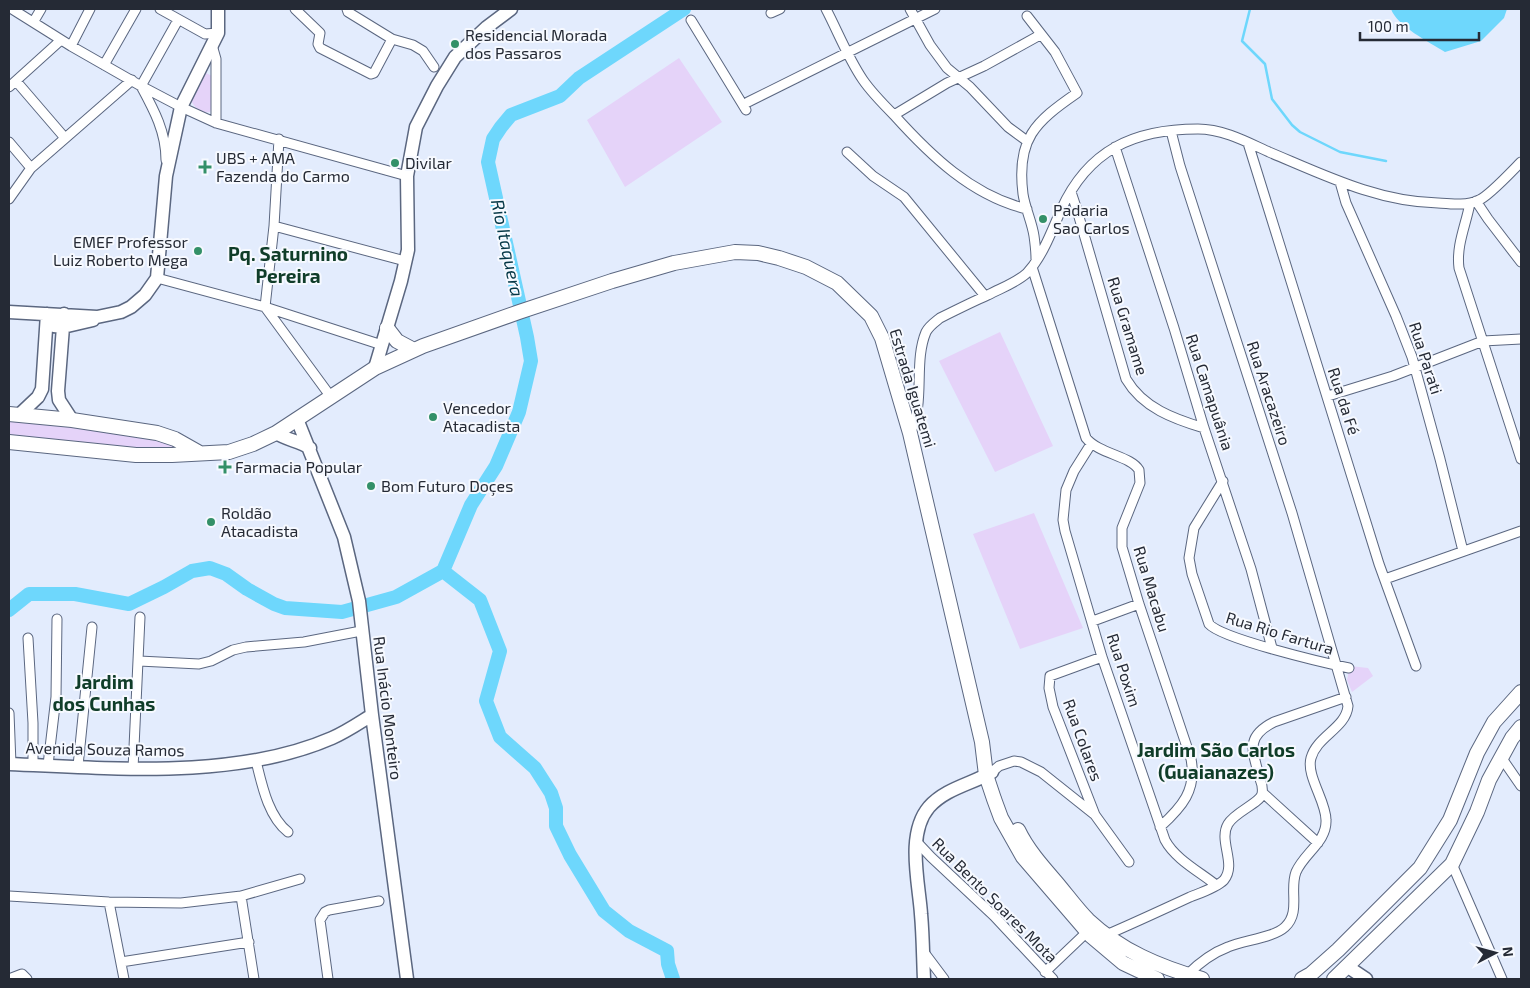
<svg xmlns="http://www.w3.org/2000/svg" width="1530" height="988" font-family="'Exo 2',sans-serif">
  <rect width="100%" height="100%" fill="#e3ecfd"/>
  <!-- green -->
  <path fill="#e5d3f9" d="M679,58L722,122L625,187L587,120Z
    M204,72L212,76V106L210,112C201,113 194,108 191,100Z
    M1000,332L1053,446L995,472L939,361Z
    M9,414L143,431L177,447L176,450L9,442Z
    M1034,513L1083,628L1020,649L973,534Z
    M1350,666L1368,668L1373,676L1352,692L1347,680Z"/>
  <!-- water -->
  <path fill="#6ed7fc" d="M1391,9H1507L1504,18L1481,41L1445,52C1429,42 1397,26 1391,9Z"/>
  <g fill="none" stroke-linecap="round" stroke-linejoin="round">
    <!-- stream -->
    <path stroke="#6ed7fc" stroke-width="2.5" d="M1250,9L1242,41L1265,64L1272,99L1292,125L1300,132L1340,152L1386,161"/>
    <!-- river -->
    <path stroke="#6ed7fc" stroke-width="14" d="M443,571L471,505L496,466L519,412L531,361L527,337L488,162L493,139L501,127L511,115L560,96L579,78L684,9
      M443,571L480,600L500,651L486,701L500,737L535,768L551,793L556,808V826L570,855L604,911L629,931L667,951L668,964L673,979
      M9,610L29,594H75L129,604L164,587L192,571L210,568L226,574L247,589L274,604L285,608L342,612L396,597L443,571"/>
    <!-- street casing -->
    <g stroke="#5b6780" stroke-width="11">
      <path id="street" d="M12,9L71,46L141,86L181,107L216,123L407,176
        M160,9L205,34L218,33
        M295,9L320,33L318,44L320,48L371,74L374,73L392,39
        M347,9L348,12L392,39L413,45L423,51L434,67
        M826,9C838,32 848,58 863,80C872,93 883,104 894,115C930,155 972,196 1027,209
        M910,9L930,45L947,68L970,87L1008,127L1027,141
        M771,13L780,9
        M1027,16L1055,52L1077,93C1035,122 1016,139 1023,194C1025,208 1032,222 1034,236C1035,243 1036,251 1036,259
        M691,20L746,110
        M34,21L41,9
        M212,45L216,59V123
        M71,46L90,9
        M104,65L136,9
        M16,81L65,138
        M9,87L61,40
        M748,102L935,9
        M894,115L947,83L984,66L1040,35
        M1171,131L1180,166L1292,513L1348,706C1346,728 1317,736 1311,758C1306,776 1326,801 1326,820C1327,842 1304,853 1296,872C1289,890 1301,912 1285,927C1273,938 1244,940 1228,947C1212,953 1199,963 1187,975
        M279,139L274,226L265,307L331,397
        M9,142L31,168
        M1248,143L1379,564L1416,666
        M1115,147L1174,328L1204,428L1251,569L1272,648
        M847,152L873,176L904,197L985,296
        M166,160C166,132 154,110 141,86L178,20
        M1340,182L1346,203L1396,316L1412,357L1440,459L1463,551
        M1071,192L1077,210L1126,379C1143,408 1174,419 1204,428
        M9,199L31,168L132,80
        M1476,201L1488,219L1521,262
        M1470,203C1466,225 1456,245 1459,268L1521,459
        M274,226L405,261
        M1032,267L1086,438C1099,454 1131,456 1139,470L1140,483L1122,528V547L1139,604L1191,759C1197,790 1182,807 1160,827
        M157,278L265,307L382,345
        M1328,396L1393,376L1483,341L1521,339
        M910,433C926,402 913,363 926,332C929,326 935,322 940,318C956,310 972,302 988,295C1001,288 1016,283 1027,273C1043,256 1052,230 1061,210C1088,150 1134,129 1198,129C1223,129 1247,142 1269,152C1324,175 1378,202 1438,203C1451,204 1467,206 1479,200C1489,196 1512,171 1521,162
        M1091,444L1074,471L1066,490L1063,520L1065,531L1102,657L1165,840C1175,859 1200,872 1216,885
        M1223,481L1194,528L1189,558L1192,574L1209,624C1222,639 1325,663 1349,668
        M1385,579L1521,531
        M1093,621L1139,604
        M28,638L33,723V765
        M139,661L199,664L211,661L233,650L246,647L304,642L361,631
        M9,713L11,764
        M1501,757L1521,786
        M256,761C262,785 268,816 288,832
        M48,765L56,697L57,619
        M78,766L92,627
        M133,769L140,617
        M992,772L999,766L1014,761L1021,762L1041,772L1095,815L1129,862
        M1263,793L1318,843
        M1095,815L1053,707L1049,688L1050,676L1102,657
        M916,841L931,857L994,916L1053,979
        M1452,864L1502,979
        M9,896L109,902L181,903L241,896L300,879
        M241,896L254,979
        M109,902L124,979
        M1106,935C1134,923 1162,910 1190,897C1200,893 1216,888 1224,880C1237,864 1218,841 1228,824C1235,812 1260,803 1262,794C1263,789 1262,784 1260,779C1253,752 1244,737 1274,722L1346,697
        M923,951L944,979
        M121,962L249,942
        M1045,972L1087,932
        M9,979L22,974L27,979
        M328,979L320,920L325,912L329,910L379,901"/>
    </g>
    <!-- secondary casing -->
    <g stroke="#5b6780" stroke-width="15">
      <path id="secondary" d="M9,312L97,317L121,312L131,307L145,295L157,278L166,176L181,107L218,33V9
        M64,314L58,391L59,400L72,420
        M54,326L63,327L93,320
        M375,368L401,281L408,250L407,176L416,127L437,86L455,57L487,27L511,9
        M20,414L38,397L42,389L47,314
        M297,419L344,537L359,601L372,715L407,979
        M276,433C287,440 299,441 310,448
        M9,764C111,768 236,780 332,738C346,732 359,723 372,715
        M1348,967L1366,979
        M924,979C923,958 923,936 921,914C919,883 906,834 929,807C946,788 972,784 992,772"/>
    </g>
    <!-- primary casing -->
    <g stroke="#5b6780" stroke-width="16">
      <path id="primary" d="M387,328L397,341L414,350
        M9,414L72,420L157,433L175,439L198,452
        M9,442L136,455H172L229,452L253,444L276,433L375,368L423,346L519,312L612,281L674,263L735,252L758,253L779,258L806,267L837,283L871,316L882,338L910,433L982,742L986,775L994,799L1001,818L1023,857L1091,936L1123,963L1157,979
        M1018,830C1027,849 1042,866 1056,882C1067,895 1077,909 1088,920C1121,951 1160,967 1202,979
        M1302,979L1311,974L1338,950L1420,868L1450,820L1477,753L1494,722L1521,692
        M1334,979L1452,864L1477,812L1489,780L1512,738L1521,727"/>
    </g>
    <!-- street -->
    <use href="#street" stroke="#fff" stroke-width="9"/>
    <!-- secondary -->
    <use href="#secondary" stroke="#fff" stroke-width="12"/>
    <!-- primary -->
    <use href="#primary" stroke="#fff" stroke-width="14"/>
  </g>
  <!-- markers -->
  <g fill="#339068" stroke="#f6f9ff" stroke-width="2">
    <circle cx="455" cy="44" r="5"/>
    <circle cx="395" cy="163" r="5"/>
    <path d="M202.5 159.5h5v5h5v5h-5v5h-5v-5h-5v-5h5z"/>
    <circle cx="1043" cy="219" r="5"/>
    <circle cx="198" cy="251" r="5"/>
    <circle cx="433" cy="417" r="5"/>
    <path d="M222.5 459.5h5v5h5v5h-5v5h-5v-5h-5v-5h5z"/>
    <circle cx="371" cy="486" r="5"/>
    <circle cx="211" cy="522" r="5"/>
  </g>
  <g text-anchor="middle" stroke-width="4" stroke-linejoin="round" paint-order="stroke">
    <!-- poi labels -->
    <g font-size="16" fill="#252a35" stroke="#f6f9ff" text-anchor="start">
      <text x="465" y="41">Residencial Morada<tspan x="465" dy="18">dos Passaros</tspan></text>
      <text x="216" y="164">UBS + AMA<tspan x="216" dy="18">Fazenda do Carmo</tspan></text>
      <text x="405" y="169">Divilar</text>
      <text x="1053" y="216">Padaria<tspan x="1053" dy="18">Sao Carlos</tspan></text>
      <text x="188" y="248" text-anchor="end">EMEF Professor<tspan x="188" dy="18">Luiz Roberto Mega</tspan></text>
      <text x="443" y="414">Vencedor<tspan x="443" dy="18">Atacadista</tspan></text>
      <text x="235" y="473">Farmacia Popular</text>
      <text x="381" y="492">Bom Futuro Doçes</text>
      <text x="221" y="519">Roldão<tspan x="221" dy="18">Atacadista</tspan></text>
    </g>
    <!-- street labels -->
    <g font-size="16" fill="#252a35" stroke="#f6f9ff">
      <text transform="translate(1128 326) rotate(73)" y="6">Rua Gramame</text>
      <text transform="translate(1426 358) rotate(72)" y="6">Rua Parati</text>
      <text transform="translate(913 388) rotate(73)" y="6">Estrada Iguatemi</text>
      <text transform="translate(1210 392) rotate(72)" y="6">Rua Camapuânia</text>
      <text transform="translate(1269 393) rotate(72)" y="6">Rua Aracazeiro</text>
      <text transform="translate(1344 401) rotate(72)" y="6">Rua da Fé</text>
      <text transform="translate(1152 589) rotate(73)" y="6">Rua Macabu</text>
      <text transform="translate(1280 633) rotate(17)" y="6">Rua Rio Fartura</text>
      <text transform="translate(1124 670) rotate(72)" y="6">Rua Poxim</text>
      <text transform="translate(388 708) rotate(83)" y="6">Rua Inácio Monteiro</text>
      <text transform="translate(1083 740) rotate(70)" y="6">Rua Colares</text>
      <text transform="translate(105 749) rotate(1)" y="6">Avenida Souza Ramos</text>
      <text transform="translate(995 900) rotate(45)" y="6">Rua Bento Soares Mota</text>
    </g>
    <!-- water labels -->
    <g font-size="18" font-style="italic" fill="#043746" stroke="#f6f9ff">
      <text transform="translate(507 248) rotate(78)" y="6">Rio Itaquera</text>
    </g>
    <!-- quarter labels -->
    <g font-size="19" font-weight="bold" fill="#103d29" stroke="#f6f9ff">
      <text x="288" y="261">Pq. Saturnino<tspan x="288" dy="22">Pereira</tspan></text>
      <text x="104" y="689">Jardim<tspan x="104" dy="22">dos Cunhas</tspan></text>
      <text x="1216" y="757">Jardim São Carlos<tspan x="1216" dy="22">(Guaianazes)</tspan></text>
    </g>
  </g>
  <!-- border -->
  <rect width="1530" height="988" fill="none" stroke="#252a35" stroke-width="20"/>
  <!-- north arrow -->
  <g transform="translate(1495 953) rotate(84)" stroke="#f6f9ff" stroke-width="4" paint-order="stroke">
  <path d="M0-4L9 19L0 12L-9 19Z" fill="#252a35"/>
  <text y="-8" font-size="14" font-weight="bold" text-anchor="middle" fill="#252a35">N</text>
  </g>
  <!-- scale -->
  <path d="M1360 32v8h119v-8" fill="none" stroke="#252a35" stroke-width="2.5"/>
  <text x="1368" y="32" font-size="15" fill="#252a35" stroke="#f6f9ff" stroke-width="4" paint-order="stroke">100 m</text>
</svg>
